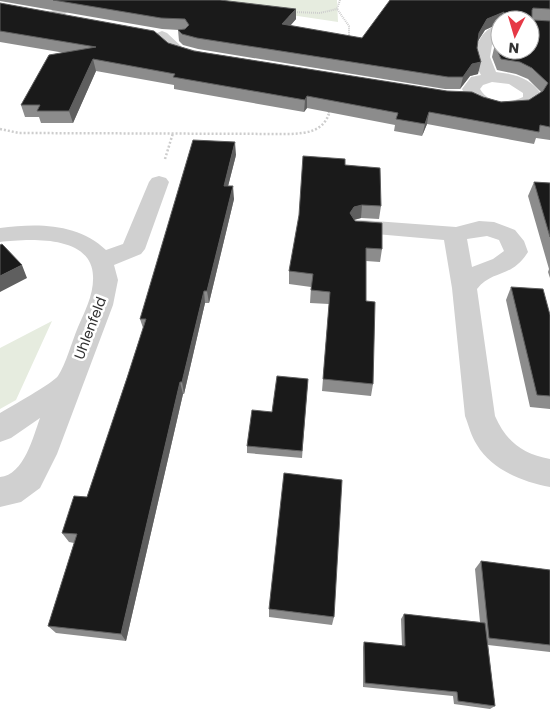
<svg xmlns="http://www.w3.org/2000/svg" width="550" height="717" font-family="Poppins,sans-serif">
  <rect width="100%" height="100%" fill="#fff"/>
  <!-- green -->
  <path fill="#e6ecdf" d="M218,0H337L338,22L271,12Z
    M52,321L16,400L0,409V348Z"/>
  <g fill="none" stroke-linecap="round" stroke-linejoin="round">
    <!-- path-far1 -->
    <path stroke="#cdcdcd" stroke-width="2" stroke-dasharray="1 1" stroke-linecap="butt" d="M340,0L337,9L349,26V40
      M293,12L320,13L337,9
      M328,115L330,109"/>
    <!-- path -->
    <path stroke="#cdcdcd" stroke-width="2.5" stroke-dasharray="2 2" stroke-linecap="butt" d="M0,129L19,133L290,134C307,133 322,132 329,114
      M165,159L173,133"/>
    <!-- minor -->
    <path fill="#d0d0d0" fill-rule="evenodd" d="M68,0H84L58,19H48L46,16L48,13Z
      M500,24V37L492,45L490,57L496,72C515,74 531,78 542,95C533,117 492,116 474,105C468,101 465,95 462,89L471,77L481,75C469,56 477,30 500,24ZM492,82L509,84L523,93V97C510,104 488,104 480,89L483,85Z
      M162,31L167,33L182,47L210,54L212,57L210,60L204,62L170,53L154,36L157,33Z
      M159,176L166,178L169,182L145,249L141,254L114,265L118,280L113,305L57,454L40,488L21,502L0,507V477C24,475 33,437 40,418L11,438L0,442V413C10,407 53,383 58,376C66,364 72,341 78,327C85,311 94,294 93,276C92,234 27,239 0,242V228C37,223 78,223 106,250L123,244L149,182L152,178Z
      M361,220L456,227L479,221L494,222L515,230L524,241L528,252C511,279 493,269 477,289L495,416C506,441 522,454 550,459V487C523,482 492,470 477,445C471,436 469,426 465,416L452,288L444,240L353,232L350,227L353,222ZM487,236L499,240L504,251L493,259L472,267L467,239Z"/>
  </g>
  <!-- wall -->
  <path fill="#8c8c8c" d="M0,0H220L296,19L290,26L362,38L550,0V21L533,19L550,21V140L536,138L534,144L427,124L422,136L394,131L395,125L307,108L304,112L174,89V85L96,71L73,123H41L39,117H25L21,105L65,53L0,42V3L168,43L194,51L483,97L501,102L529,100L542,93L528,79L516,74L497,70L492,57L497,35L530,20H500V23L485,30L478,41L477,48L478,74L470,76L460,89H445L198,49L183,45L179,41L178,30H179L162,29L0,1Z
    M236,155L228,186L234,199L209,303H205L184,394H183L126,641L56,633L48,626L74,543L69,542L62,533L87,497L127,378L143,328L140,319Z
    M345,165L381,206L379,219L361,218L354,220L382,249L380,262L366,261V301L373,384L371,396L322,391L329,304L310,303L311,287L289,284V271Z
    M534,182L550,183V278L548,272L549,269L528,196Z
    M511,287L550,315V409L530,407L506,300Z
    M308,379L302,458L247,453V446L272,412Z
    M481,561L550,570V652L488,645L495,706L490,709L454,704L453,696L363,687V647L364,642L402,646L401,619L404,614L480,622L475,569Z
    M269,609L334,617L332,625L269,617Z"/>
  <!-- shaded-wall -->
  <path fill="#5f5f5f" d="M296,9V19L282,35V24Z
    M504,12L502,20H500V23L485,30L476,44L479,33L487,19Z
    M93,59L96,71L73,123L69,111Z
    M481,62L478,74L470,76L460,89L463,77L472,64Z
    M307,96V108L304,112L305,100Z
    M429,112L427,124L422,136L425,124Z
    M235,142L236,155L225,198L224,186Z
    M233,186L234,199L209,303L207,291Z
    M362,205L361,218L353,220L350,213L354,207Z
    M22,265L27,278L0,292V276Z
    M204,291L205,303L184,394L182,382Z
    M180,382L183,394L126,641L121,634Z"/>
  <!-- building -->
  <path fill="#1a1a1a" stroke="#5f5f5f" d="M53,0H220L296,9L282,24L362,38L390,0H550V9L533,8L532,10V18L533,20L550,21V127L540,125L539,132L429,112L425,124L396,119L398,113L307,96L305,100L173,77L175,74L93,59L69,111H37L40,105H21L49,55L96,47L0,31V3L154,31L168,43L194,51L447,91L472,92L483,97L501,102L529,100L543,91L548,83L532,68L520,62L501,59L495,45L497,35L500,31V50H530V20H505L504,12L487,19L479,33L477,48L481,62L472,64L463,77H448L197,38L182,34L178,30L185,29L189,25L185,19L161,18Z
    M193,140L235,142L224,186H233L207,291H204L182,382H180L121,634L48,626L77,534L62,533L74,496L87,497L127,378L146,319H140Z
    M303,156L345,159V165L380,168L381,206L362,205L354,207L350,213L355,221L382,223V249L366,248V301L375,302L373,384L323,379L330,292L311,290L313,274L289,271L299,215Z
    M534,182L550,183V237Z
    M2,244L22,265L0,276V245Z
    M511,287L543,289L550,315V396L537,395Z
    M277,376L308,379L302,451L247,446L252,410L272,412Z
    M284,473L342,480L334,617L269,609Z
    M481,561L550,570V645L489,638Z
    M404,614L485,623L495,706L458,701L457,692L365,683L364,642L405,646Z"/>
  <g text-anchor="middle" stroke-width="5" stroke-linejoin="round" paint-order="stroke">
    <!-- street labels -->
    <g font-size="14" fill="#333" stroke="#fff">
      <text transform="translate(90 328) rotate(-69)" y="5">Uhlenfeld</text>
    </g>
  </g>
  <!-- north arrow -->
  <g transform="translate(515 35) rotate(185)"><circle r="24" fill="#ffffff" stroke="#adadad"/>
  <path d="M0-4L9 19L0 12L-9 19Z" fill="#e63946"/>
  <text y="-8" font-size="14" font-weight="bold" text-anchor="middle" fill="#333333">N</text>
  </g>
</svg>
